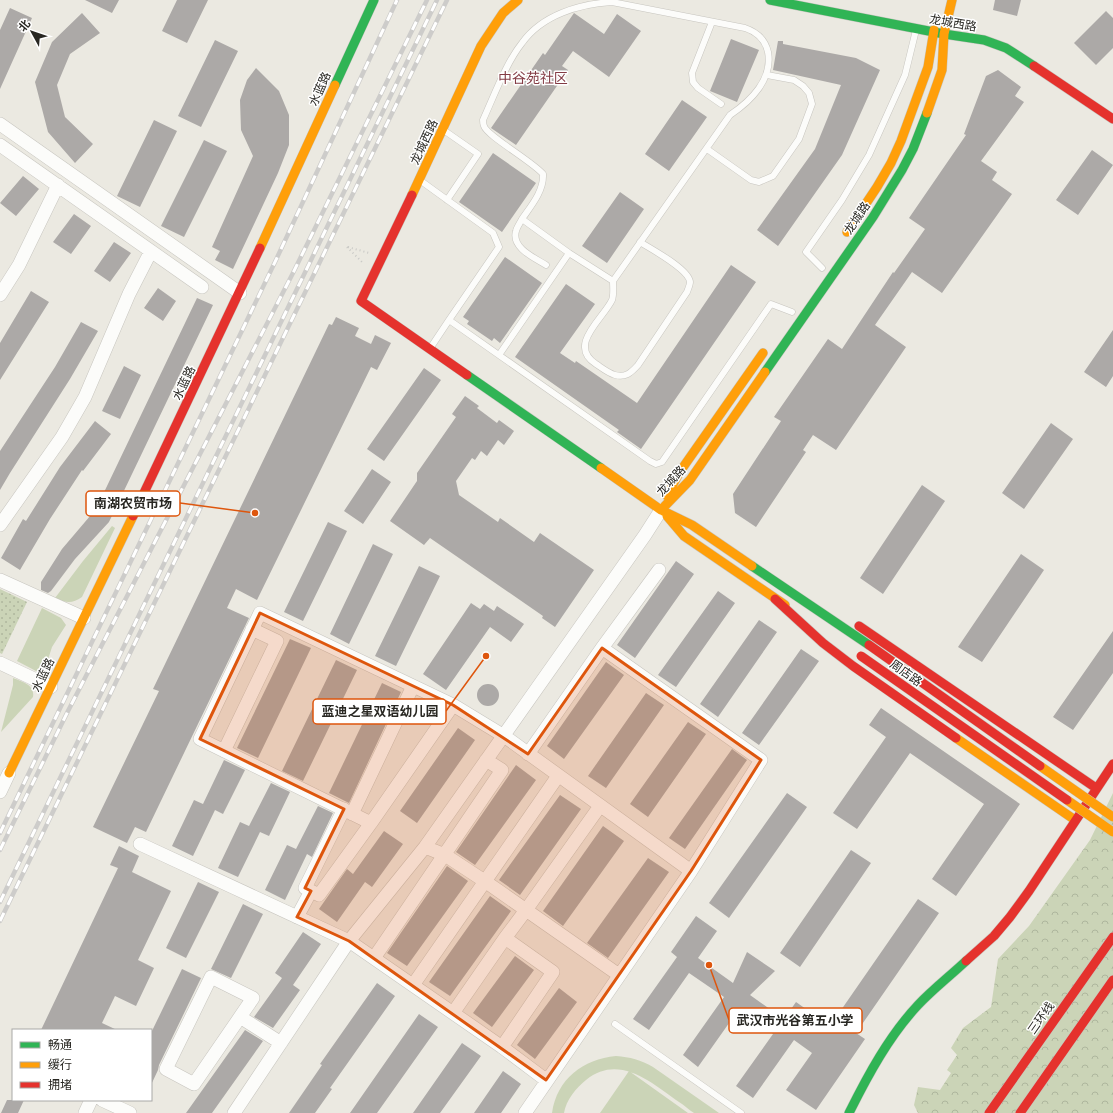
<svg xmlns="http://www.w3.org/2000/svg" width="1113" height="1113" font-family="Signika,'Noto Sans SC',sans-serif">
  <defs>
    <pattern id="forest-crowns" width="20" height="18" patternUnits="userSpaceOnUse"><rect width="20" height="18" fill="#cbd4b7"/><path d="M2 6a3 3 0 1 1 6 0M12 15a3 3 0 1 1 6 0" fill="none" stroke="#aeb69d"/></pattern>
    <pattern id="park-dots" width="8" height="8" patternUnits="userSpaceOnUse"><rect width="8" height="8" fill="#cbd4b7"/><path d="M2 2h.1M6 6h.1" fill="none" stroke="#aeb69d" stroke-width="1.8" stroke-linecap="round"/></pattern>
  </defs>
  <rect width="100%" height="100%" fill="#ebe9e1"/>
  <!-- grass -->
  <path fill="#cbd4b7" d="M112,526L115,528L82,597C72,604 66,603 55,598L83,561Z
    M42,608L61,618L66,625L52,647L44,672L36,671L17,661Z
    M13,678C23,682 35,685 33,697L1,732L13,685Z
    M616,1056C630,1057 641,1060 653,1067L719,1113C712,1113 701,1113 694,1113C689,1110 684,1105 679,1102C652,1083 619,1053 586,1080C576,1088 566,1100 564,1113H552C557,1079 583,1059 616,1056Z
    M629,1071L688,1113H600Z"/>
  <!-- forest -->
  <path fill="url(#forest-crowns)" d="M1113,793V1113H918L914,1105L918,1087L940,1090L951,1073L947,1070L957,1055L951,1048L963,1028L991,1007L998,959L1029,926L1090,840Z"/>
  <!-- park -->
  <path fill="url(#park-dots)" d="M0,589L27,602L2,654L0,653Z"/>
  <!-- building -->
  <path fill="#aca9a7" d="M85,0H119L112,13Z
    M177,0H208L187,43L162,31Z
    M995,0H1021L1017,16L993,10Z
    M10,8L32,18L0,89V30Z
    M1106,11L1113,18V48L1096,65L1074,43Z
    M82,13L100,33L70,54L57,85L65,117L93,144L75,163L48,132L35,82L52,42Z
    M574,13L604,34L617,14L641,31L609,77L573,51L562,66L568,70L516,145L491,128L543,53L545,55Z
    M731,39L759,50L737,102L710,91Z
    M215,40L238,51L201,127L178,116Z
    M778,41H783V44L856,58L880,70L842,155L778,246L757,230L815,149L841,85L773,70Z
    M256,68L279,91L289,115V145L278,173L233,269L215,260L220,251L212,247L253,156L241,130L240,100L247,80Z
    M998,70L1021,87L1015,96L1024,102L981,161L997,172L992,180L1012,194L942,293L912,272L875,325L906,347L836,450L813,435L803,450L806,452L756,527L735,513L733,494L781,421L774,417L828,339L842,349L893,272L894,273L925,229L909,218L966,135L964,134L986,76Z
    M682,100L707,117L669,171L645,154Z
    M154,120L177,131L140,207L117,196Z
    M204,140L227,151L184,237L161,226Z
    M1092,150L1113,165L1078,215L1056,200Z
    M493,153L536,183L502,232L459,202Z
    M23,176L39,189L16,216L0,203Z
    M620,192L644,209L607,263L582,246Z
    M74,214L91,226L71,254L53,242Z
    M114,242L131,253L110,282L94,271Z
    M505,257L542,283L500,343L494,338L492,341L467,324L469,321L463,317Z
    M731,265L756,282L641,449L617,432L619,430L515,357L566,284L595,304L560,353L575,363L576,361L637,403Z
    M158,288L176,301L163,321L144,308Z
    M31,291L49,302L0,380V343Z
    M197,298L213,305L109,522L75,559L51,591L48,593L41,590V582L62,549L96,509Z
    M336,317L359,328L355,336L371,344L375,335L391,343L377,370L371,367L257,600L236,589L227,608L249,618L146,832L135,827L127,843L93,827L159,691L153,689L329,324L332,325Z
    M81,322L98,331L70,379L10,473L0,490V451L55,367Z
    M1113,330V376L1106,387L1084,372Z
    M124,366L141,375L120,419L102,411Z
    M424,368L441,380L384,461L367,449Z
    M465,396L479,406L477,408L497,423L499,420L514,431L504,445L498,440L487,456L481,451L475,460L472,458L456,481L459,495L498,522L500,518L534,542L540,533L594,570L555,627L542,618L543,616L430,538L424,545L390,521L417,481V473L456,417L452,414Z
    M95,421L111,434L83,471L82,470L50,519L20,570L1,558L23,519L26,521L60,467Z
    M1051,423L1073,439L1024,509L1002,493Z
    M372,469L391,482L363,524L344,511Z
    M922,485L945,501L883,594L860,578Z
    M328,522L347,531L303,621L284,612Z
    M373,544L393,554L349,644L330,634Z
    M1021,554L1044,570L982,662L958,647Z
    M676,561L694,574L635,658L617,645Z
    M419,566L440,576L396,666L375,656Z
    M718,591L735,603L676,687L658,675Z
    M471,603L480,609L484,604L494,611L497,606L524,624L511,642L490,627L446,690L423,674Z
    M759,620L777,632L718,717L700,704Z
    M1113,631V673L1073,730L1053,717Z
    M290,639L311,648L258,758L237,748Z
    M801,649L819,661L759,745L742,733Z
    M336,660L357,670L303,781L282,771Z
    M606,662L624,675L564,759L547,746Z
    M382,683L401,692L349,803L329,793Z
    M477 695a11 11 0 1 1 22 0a11 11 0 1 1-22 0Z
    M646,693L664,705L606,788L588,776Z
    M881,708L1020,804L956,896L932,879L984,804L910,753L857,829L833,813L886,737L869,725Z
    M688,722L706,734L648,817L630,804Z
    M458,728L475,740L417,823L400,811Z
    M732,749L747,760L685,849L669,838Z
    M224,760L245,770L223,814L215,810L193,856L172,846L194,800L203,804Z
    M516,765L536,780L475,865L456,852Z
    M271,783L290,792L269,836L260,832L238,877L218,868L240,822L249,826Z
    M787,793L807,807L729,918L709,903Z
    M560,795L581,809L520,895L499,880Z
    M318,806L333,813L312,857L307,854L285,900L265,890L287,845L296,849Z
    M603,826L624,841L563,926L543,911Z
    M384,831L403,844L372,887L365,882L337,922L319,909L347,869L353,874Z
    M119,846L139,856L132,872L171,891L138,960L154,968L136,1006L115,996L102,1023L117,1030H41L118,868L110,865Z
    M851,850L871,863L800,967L780,953Z
    M648,858L669,872L608,958L587,943Z
    M447,866L468,881L407,966L387,953Z
    M198,882L219,892L186,958L166,948Z
    M490,896L511,911L450,996L429,982Z
    M918,899L939,913L856,1033L865,1039L816,1110L786,1090L812,1053L794,1040L753,1098L736,1086L773,1034L739,1009L698,1067L683,1055L724,997L689,973L649,1030L633,1019L677,957L671,952L696,916L717,931L698,958L733,983L747,952L775,971L750,995L784,1019L796,1002L830,1026Z
    M243,904L263,914L231,978L211,969Z
    M303,932L321,944L293,985L300,990L273,1028L254,1017L282,978L275,973Z
    M515,956L534,970L492,1027L473,1013Z
    M182,969L201,978L159,1065L158,1070L151,1085V1033Z
    M377,983L395,996L330,1088L332,1089L315,1113H289L322,1065L320,1064Z
    M559,988L577,1002L535,1059L517,1045Z
    M419,1014L438,1027L377,1113H350Z
    M245,1030L263,1041L212,1113H186Z
    M462,1043L481,1056L440,1113H413Z
    M503,1071L521,1084L501,1113H474Z
    M7,1100H24L18,1113H1Z"/>
  <g fill="none" stroke-linecap="round" stroke-linejoin="round">
    <!-- lane casing -->
    <g stroke="#c7c5bf" stroke-width="7">
      <path id="lane" d="M712,22L692,73L693,82L698,88L721,104
        M445,131L478,154L447,200
        M707,149L751,180L759,182L773,176L799,139L812,104L809,93L803,86L794,80L767,75
        M421,181L493,233L499,247L449,320
        M522,219C520,223 517,227 516,231C511,248 535,258 546,265
        M822,268L806,252L842,200L869,155L905,75L916,30
        M613,281C613,287 614,295 612,300C603,319 567,345 596,364C602,368 608,373 615,375C625,378 631,373 638,365L687,292C688,289 690,285 690,282C689,269 651,249 640,242
        M431,347L449,320L650,461L656,464L662,462L771,304L792,312
        M499,355L569,253L613,281L730,115C751,101 773,79 768,52C765,39 757,32 745,28L612,2C579,4 542,15 522,43C506,63 494,96 483,120C483,122 483,124 484,126C487,136 532,161 543,174C544,191 531,206 522,219L569,253
        M615,1024L741,1113"/>
    </g>
    <!-- street casing -->
    <g stroke="#c7c5bf" stroke-width="14">
      <path id="street" d="M0,124L240,293
        M0,145L202,287
        M0,295L19,265L58,185
        M0,525L62,437L85,397L129,294L151,251
        M0,580L84,618
        M0,663L51,687
        M453,705L371,823L200,739L260,613L453,705L504,736L691,871
        M224,751L277,641L252,629
        M528,754L602,648L659,570
        M0,792L9,773
        M344,809L305,888L319,895L371,823
        M352,814L413,686
        M140,844L349,941L502,1047L546,1080
        M425,847L445,855L486,882L619,975
        M297,917L311,891
        M374,958L502,770L486,760
        M413,985L558,776
        M453,1013L505,938L526,910L600,806
        M240,1017L253,998L211,977L166,1069L194,1084L240,1017L281,1043
        M502,1047L553,972L505,938
        M102,1100L130,1113
        M85,1113L91,1100
        M234,1113L349,941L425,847L645,535L661,510
        M525,1113L691,871L761,760L602,648"/>
    </g>
    <!-- fast casing -->
    <g stroke="#c7c5bf" stroke-width="10">
      <path id="fast" d="M770,0L944,34L984,40L1006,48L1034,66
        M335,85L374,0
        M765,372L873,217L902,170L913,149L927,113
        M467,375L601,468
        M752,566L869,645
        M849,1113C868,1075 889,1036 918,1005C933,989 950,976 966,961"/>
    </g>
    <!-- slow casing -->
    <g stroke="#c7c5bf" stroke-width="10">
      <path id="slow" d="M927,113L942,70L944,34L952,0
        M412,195L481,46L503,13L518,0
        M847,232L877,187L891,163L901,141L928,67L934,30
        M260,248L335,85
        M601,468L661,510L692,525L752,566
        M667,496L679,473L763,353
        M661,510L690,480L765,372
        M667,516L684,536L785,605
        M956,738L1075,820
        M9,773L133,516"/>
    </g>
    <!-- jam casing -->
    <g stroke="#c7c5bf" stroke-width="10">
      <path id="jam" d="M1034,66L1113,119
        M412,195L361,301L467,375
        M133,516L260,248
        M775,599L823,643L853,666L956,738
        M859,626L1096,788
        M966,961L994,936L1010,917L1029,891L1113,764
        M989,1113L1113,937
        M1020,1113L1113,980"/>
    </g>
    <!-- path -->
    <path stroke="#c9c9c6" stroke-width="2" stroke-dasharray="1 3" stroke-linecap="butt" d="M347,247L363,263
      M348,247L369,253"/>
    <!-- lane -->
    <use href="#lane" stroke="#fcfcfa" stroke-width="6"/>
    <!-- street -->
    <use href="#street" stroke="#fcfcfa" stroke-width="13"/>
    <!-- fast -->
    <use href="#fast" stroke="#30b455" stroke-width="9"/>
    <!-- slow -->
    <use href="#slow" stroke="#ff9f0a" stroke-width="9"/>
    <!-- jam -->
    <use href="#jam" stroke="#e5322d" stroke-width="9"/>
    <!-- rail casing -->
    <g stroke="#cdccca" stroke-width="4.5">
      <path id="rail" d="M0,833L275,262L397,0
        M0,850L68,711L293,273L427,0
        M0,902L437,0
        M0,921L447,0"/>
    </g>
    <!-- rail -->
    <use href="#rail" stroke="#fff" stroke-width="3" stroke-dasharray="9" stroke-linecap="butt"/>
    <!-- slow-bridge casing -->
    <g stroke="#c7c5bf" stroke-width="10" stroke-linecap="butt">
      <path id="slow-bridge" d="M1040,766L1113,817
        M1067,800L1113,832"/>
    </g>
    <!-- jam-bridge casing -->
    <g stroke="#c7c5bf" stroke-width="10" stroke-linecap="butt">
      <path id="jam-bridge" d="M869,645L1040,766
        M861,656L1067,800"/>
    </g>
    <!-- slow-bridge -->
    <use href="#slow-bridge" stroke="#ff9f0a" stroke-width="9"/>
    <!-- jam-bridge -->
    <use href="#jam-bridge" stroke="#e5322d" stroke-width="9"/>
  </g>
  <!-- marked area -->
  <path fill="#de560d" fill-opacity="0.2" stroke="#de560d" stroke-width="3" stroke-linejoin="round" d="M260,613L453,705L528,754L602,648L761,760L691,871L546,1080L349,941L297,917L311,891L305,888L344,809L200,739Z"/>
  <g text-anchor="middle" stroke-width="3" stroke-linejoin="round" paint-order="stroke">
    <!-- street labels -->
    <g font-size="12" fill="#282722" stroke="#fff">
      <text transform="translate(953 23) rotate(10)" y="4">龙城西路</text>
      <text transform="translate(320 89) rotate(-66)" y="4">水蓝路</text>
      <text transform="translate(424 142) rotate(-65)" y="4">龙城西路</text>
      <text transform="translate(857 218) rotate(-56)" y="4">龙城路</text>
      <text transform="translate(184 383) rotate(-64)" y="4">水蓝路</text>
      <text transform="translate(671 481) rotate(-47)" y="4">龙城路</text>
      <text transform="translate(906 673) rotate(35)" y="4">周店路</text>
      <text transform="translate(43 675) rotate(-64)" y="4">水蓝路</text>
      <text transform="translate(1041 1018) rotate(-55)" y="4">三环线</text>
    </g>
    <!-- quarter labels -->
    <g font-size="14" fill="#833b44" stroke="#fff">
      <text x="533" y="83">中谷苑社区</text>
    </g>
  </g>
  <!-- callouts -->
  <path fill="none" stroke="#de560d" stroke-width="1.5" d="M255 513L180 503M486 656L446 711M709 965L729 1020"/>
  <g fill="#de560d" stroke="#fff" stroke-width="1.5">
    <circle cx="255" cy="513" r="4"/>
    <circle cx="486" cy="656" r="4"/>
    <circle cx="709" cy="965" r="4"/>
  </g>
  <g fill="#fff" stroke="#de560d" stroke-width="1.5">
    <rect x="86" y="491" width="94" height="25" rx="4"/>
    <rect x="313" y="699" width="133" height="25" rx="4"/>
    <rect x="729" y="1008" width="133" height="25" rx="4"/>
  </g>
  <g font-size="13" text-anchor="middle" font-weight="bold" fill="#282722">
    <text x="133" y="508">南湖农贸市场</text>
    <text x="380" y="716">蓝迪之星双语幼儿园</text>
    <text x="795" y="1025">武汉市光谷第五小学</text>
  </g>
  <!-- legend -->
  <rect x="12" y="1029" width="140" height="72" fill="#ffffff" stroke="#a9a9a7"/>
  <rect x="20" y="1042" width="20" height="6" fill="#30b455" stroke="#a9a9a7"/>
  <text x="48" y="1049" font-size="12" fill="#282722">畅通</text>
  <rect x="20" y="1062" width="20" height="6" fill="#ff9f0a" stroke="#a9a9a7"/>
  <text x="48" y="1069" font-size="12" fill="#282722">缓行</text>
  <rect x="20" y="1082" width="20" height="6" fill="#e5322d" stroke="#a9a9a7"/>
  <text x="48" y="1089" font-size="12" fill="#282722">拥堵</text>
  <!-- north arrow -->
  <g transform="translate(32 32) rotate(310)" stroke="#ffffff" stroke-width="3" paint-order="stroke">
  <path d="M0-3L7 15L0 10L-7 15Z" fill="#282722"/>
  <text y="-6" font-size="11" font-weight="bold" text-anchor="middle" fill="#282722">北</text>
  </g>
</svg>
